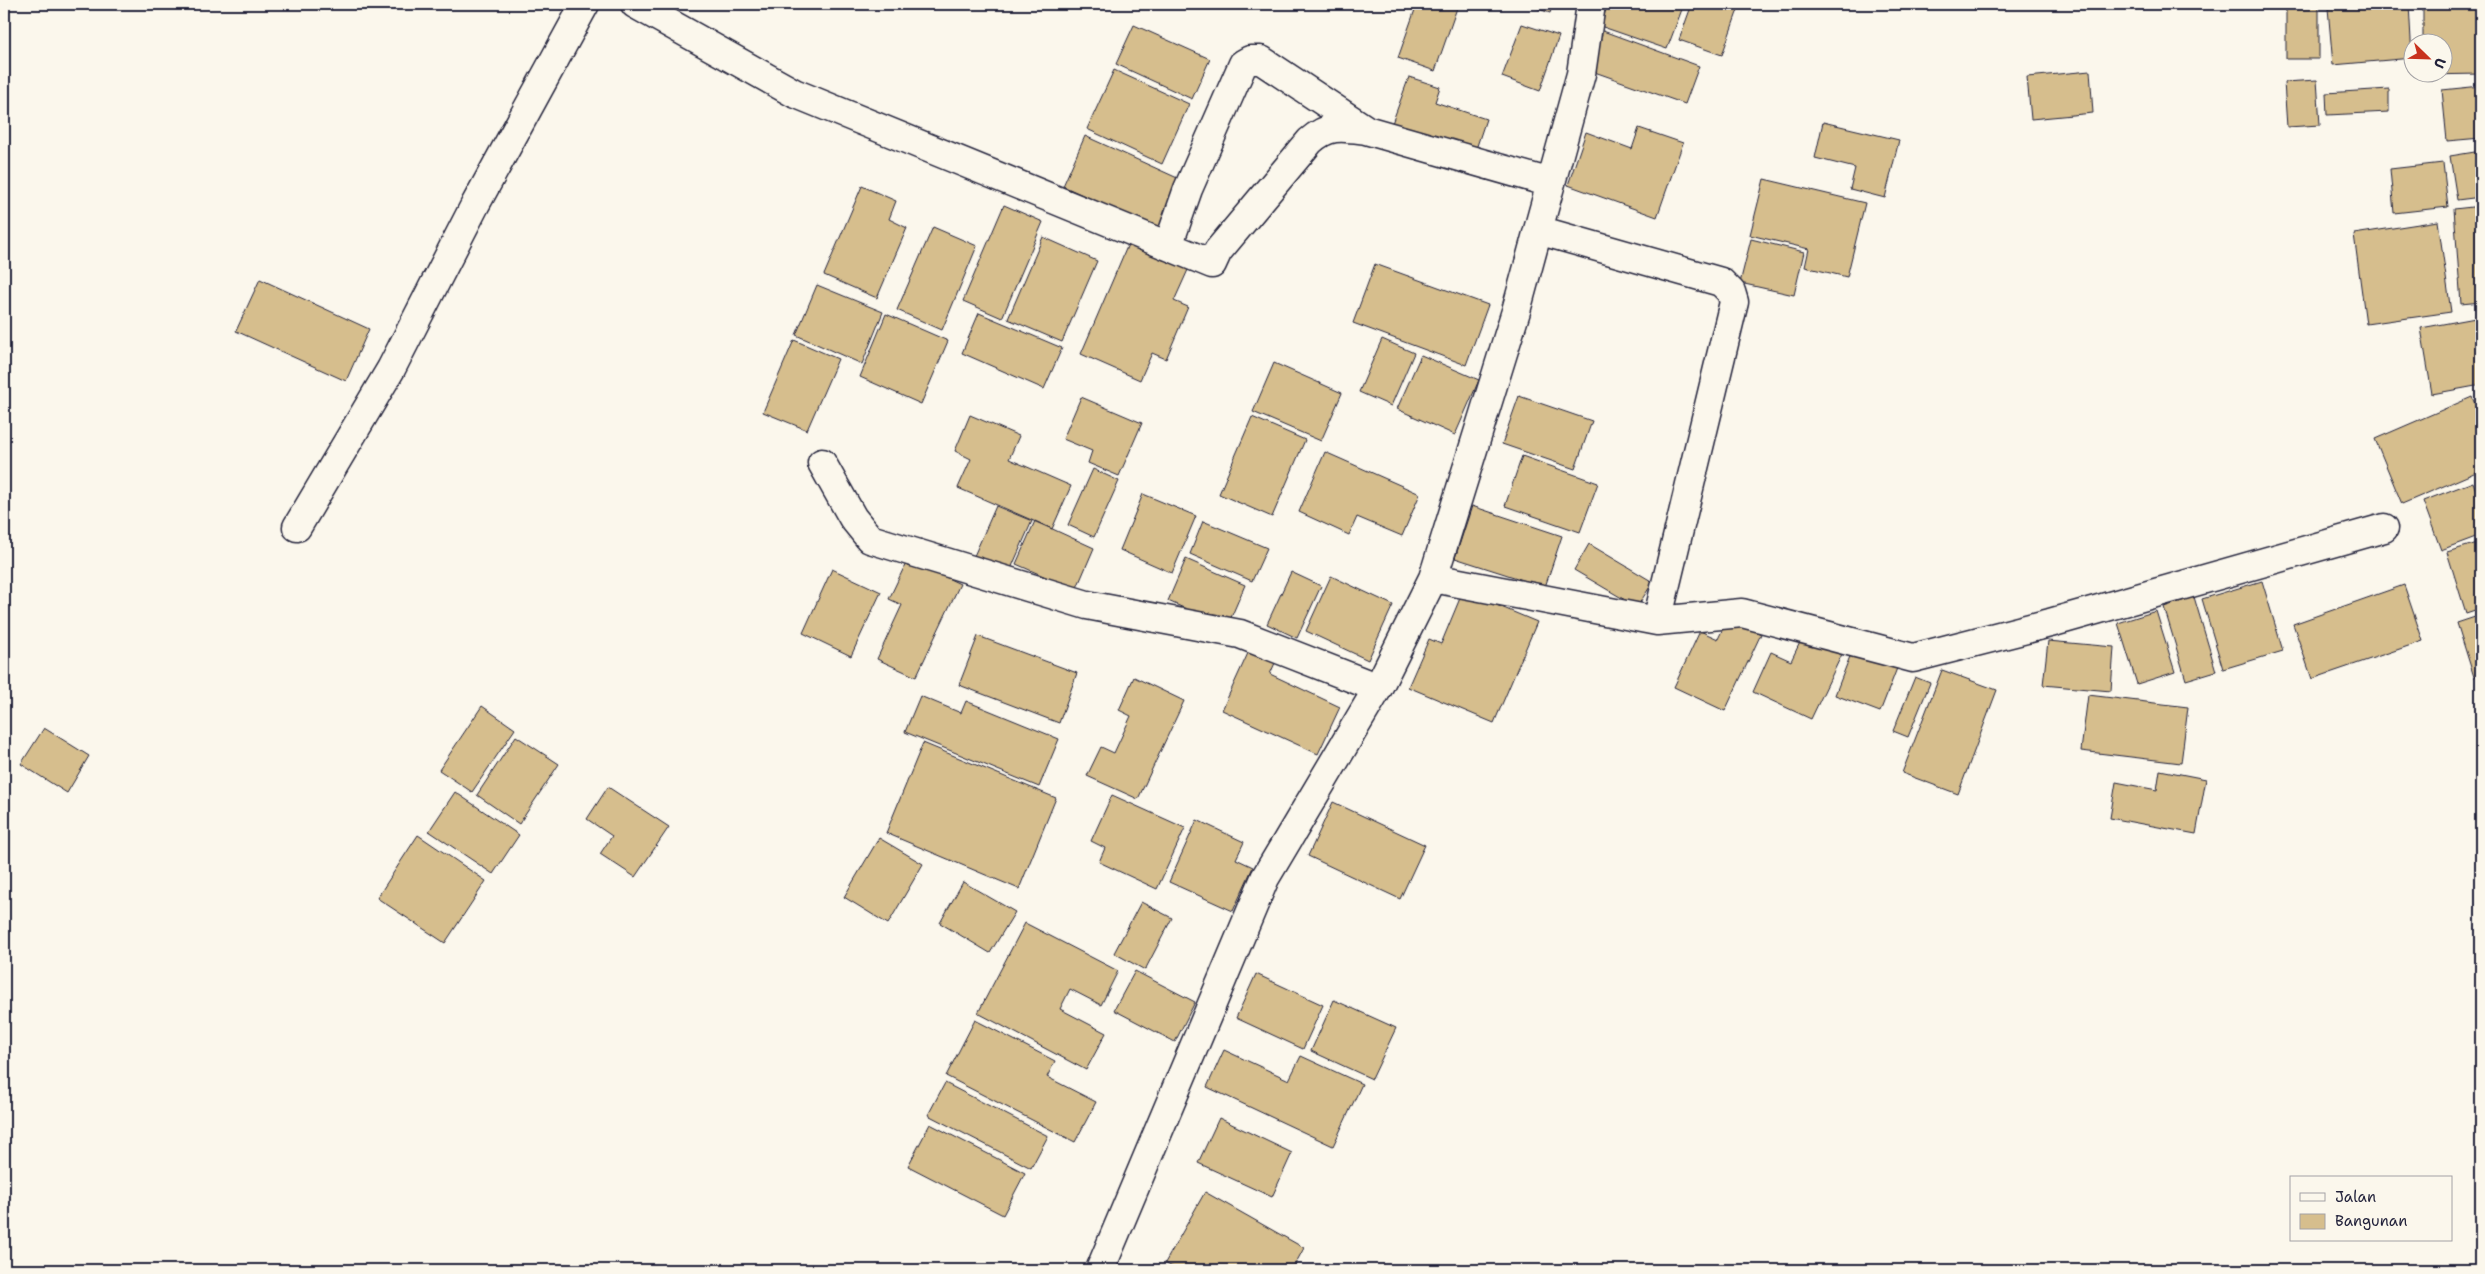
<svg xmlns="http://www.w3.org/2000/svg" width="2485" height="1274" font-family="'Shantell Sans',sans-serif">
  <rect width="100%" height="100%" fill="#fbf7ec"/>
  <filter id="ink" filterUnits="userSpaceOnUse"><feTurbulence type="fractalNoise" baseFrequency=".02" numOctaves="2"/><feDisplacementMap in="SourceGraphic" scale="10" xChannelSelector="R" yChannelSelector="G"/><feConvolveMatrix kernelMatrix="1 2 1 2 8 2 1 2 1" color-interpolation-filters="sRGB"/></filter>
  <g filter="url(#ink)">
    <!-- building -->
    <path fill="#d6be8d" stroke="#22223b" d="M1417,4L1458,5L1435,71L1398,58Z
      M1525,4H1553L1550,13Z
      M1608,4H1684L1667,49L1600,26Z
      M1692,4H1740L1722,55L1679,40Z
      M2286,4H2319V59H2286Z
      M2374,4H2409L2412,58L2333,65L2328,8Z
      M2423,4H2481V74L2424,75V72H2442V42H2423Z
      M1522,24L1559,36L1540,91L1502,77Z
      M1134,25L1210,59L1192,99L1116,64Z
      M1603,31L1699,66L1685,104L1589,70Z
      M1114,70L1189,104L1162,164L1087,129Z
      M2090,71L2093,113L2031,119L2027,77Z
      M1409,77L1440,87L1435,102L1486,119L1474,155L1391,126Z
      M2317,80L2320,125L2287,127L2284,82Z
      M2481,86V138L2447,141L2442,90Z
      M2389,89V112L2327,115L2326,93Z
      M1823,122L1899,140L1885,198L1850,189L1855,168L1815,158Z
      M1639,128L1683,143L1657,217L1568,185L1586,132L1632,149Z
      M1085,136L1184,181L1162,232L1063,186Z
      M2481,151V197L2457,200L2450,156Z
      M2443,163L2448,207L2394,213L2390,169Z
      M1764,179L1865,203L1847,277L1805,267L1809,249L1750,235Z
      M862,186L896,201L889,219L907,228L877,298L824,275Z
      M1004,205L1043,222L1002,318L963,301Z
      M2481,206V302L2461,304L2454,209Z
      M2438,221L2451,312L2366,324L2354,234Z
      M933,227L977,246L942,330L897,310Z
      M1132,235L1192,261L1174,301L1188,307L1166,359L1152,353L1140,380L1081,354Z
      M1043,237L1097,261L1062,342L1008,319Z
      M1751,239L1804,252L1794,295L1740,283Z
      M1375,264L1488,305L1466,365L1353,323Z
      M260,279L369,329L346,381L236,331Z
      M817,285L883,312L862,364L796,335Z
      M979,313L1062,348L1044,389L962,353Z
      M886,314L948,341L921,404L860,377Z
      M2481,317V385L2432,394L2421,328Z
      M1382,339L1414,353L1391,406L1359,392Z
      M794,340L838,359L807,430L763,412Z
      M1421,355L1479,380L1455,435L1397,409Z
      M1274,363L1342,393L1321,441L1253,412Z
      M1519,396L1592,421L1575,469L1502,444Z
      M1081,397L1142,423L1119,476L1088,463L1092,451L1063,439Z
      M2472,397L2481,418V470L2402,504L2375,439Z
      M970,415L1019,436L1009,459L1071,486L1052,529L958,488L971,459L955,451Z
      M1252,417L1305,440L1272,517L1219,494Z
      M1325,452L1420,494L1402,536L1357,517L1349,535L1299,512Z
      M1522,456L1598,483L1580,532L1505,506Z
      M1093,469L1119,481L1094,537L1068,525Z
      M2473,482L2481,505V535L2441,550L2423,501Z
      M1143,494L1196,516L1172,573L1120,550Z
      M996,506L1032,521L1010,571L974,556Z
      M1472,506L1562,536L1545,587L1455,558Z
      M1035,521L1094,548L1076,590L1016,564Z
      M1203,521L1267,548L1252,581L1190,554Z
      M2481,542V608L2466,613L2447,552Z
      M1589,544L1653,582L1637,607L1574,570Z
      M908,559L960,584L916,677L877,659L902,605L889,599Z
      M1186,559L1245,585L1227,627L1168,601Z
      M832,569L881,592L851,656L803,633Z
      M1291,572L1321,586L1297,638L1267,624Z
      M1331,576L1393,605L1368,660L1306,631Z
      M2262,581L2283,651L2223,669L2202,599Z
      M2404,585L2423,641L2312,679L2293,624Z
      M1463,591L1537,622L1494,723L1408,687L1429,639L1441,644Z
      M2194,597L2216,671L2186,680L2164,607Z
      M2156,611L2175,672L2137,684L2118,623Z
      M2481,615V674L2474,677L2457,623Z
      M1728,618L1761,634L1725,711L1674,687L1700,631L1718,639Z
      M1804,634L1843,652L1811,719L1753,692L1771,652L1791,661Z
      M978,636L1077,673L1059,723L959,685Z
      M1254,640L1280,652L1270,674L1340,707L1318,754L1222,710Z
      M2048,641L2114,647L2111,691L2043,685Z
      M1854,646L1899,663L1880,712L1835,695Z
      M1942,670L1997,690L1958,794L1902,773Z
      M1134,677L1184,701L1138,799L1087,776L1101,747L1114,753L1131,716L1119,710Z
      M1915,677L1930,683L1908,737L1893,731Z
      M2088,695L2188,707L2181,763L2081,751Z
      M920,696L961,713L966,701L1059,739L1039,787L905,732Z
      M482,706L515,729L472,792L439,770Z
      M44,728L89,756L67,793L21,764Z
      M516,736L559,764L519,824L477,795Z
      M923,743L1056,798L1019,889L886,833Z
      M2160,770L2206,779L2196,834L2110,818L2116,782L2157,790Z
      M608,787L669,827L635,877L600,854L612,836L587,819Z
      M455,792L519,835L493,874L429,831Z
      M1112,795L1185,828L1157,889L1099,862L1105,848L1091,841Z
      M1333,802L1425,845L1400,899L1308,856Z
      M1197,820L1244,842L1236,859L1253,867L1233,911L1169,882Z
      M418,835L486,881L445,943L377,898Z
      M879,838L923,864L888,924L844,897Z
      M963,882L1015,912L990,953L940,923Z
      M1141,902L1172,918L1145,970L1114,953Z
      M1025,923L1118,971L1101,1005L1070,989L1060,1009L1106,1033L1086,1070L978,1013Z
      M1135,971L1195,1002L1175,1042L1114,1010Z
      M1256,974L1323,1005L1303,1049L1236,1018Z
      M1334,1000L1396,1028L1372,1079L1311,1051Z
      M975,1020L1055,1061L1047,1077L1096,1102L1075,1142L946,1076Z
      M1224,1050L1289,1080L1301,1056L1362,1084L1333,1146L1207,1087Z
      M945,1083L1048,1136L1031,1168L928,1115Z
      M1219,1118L1292,1153L1272,1197L1198,1163Z
      M930,1124L1025,1173L1003,1215L908,1166Z
      M1205,1192L1304,1248L1292,1270H1178L1165,1263Z"/>
    <g fill="none" stroke-linecap="round" stroke-linejoin="round">
      <!-- minor casing -->
      <g stroke="#22223b" stroke-width="31">
        <path id="minor" d="M635,4L794,93L1212,264L1218,251L1310,141C1329,124 1342,127 1366,130L1551,183
          M1538,230L1721,282L1731,292L1734,302L1657,621
          M1168,246L1188,189L1243,64L1250,60H1261L1365,129
          M822,463L853,518L870,539L1087,605L1240,634L1378,688
          M297,527L391,369L475,205L585,4
          M1433,578L1657,621L1742,613L1913,658L2050,623L2384,528
          M1100,1270L1265,878L1378,688L1433,578L1516,311L1538,230L1581,74L1591,4"/>
      </g>
      <!-- minor -->
      <use href="#minor" stroke="#fbf7ec" stroke-width="28"/>
    </g>
  </g>
  <!-- margin -->
  <rect width="2485" height="1274" fill="none" stroke="#fbf7ec" stroke-width="20"/>
  <rect x="10" y="10" width="2465" height="1254" fill="none" stroke="#22223b" stroke-width="2" filter="url(#ink)"/>
  <!-- legend -->
  <rect x="2290" y="1176" width="162" height="65" fill="#fbf7ec" stroke="#a4a2a5"/>
  <rect x="2300" y="1193" width="25" height="8" fill="#fbf7ec" stroke="#a4a2a5"/>
  <text x="2335" y="1202" font-size="15" fill="#22223b">Jalan</text>
  <rect x="2300" y="1214" width="25" height="15" fill="#d6be8d" stroke="#a4a2a5"/>
  <text x="2335" y="1226" font-size="15" fill="#22223b">Bangunan</text>
  <!-- north arrow -->
  <g transform="translate(2428 58) rotate(113)"><circle r="24" fill="#fbf7ec" stroke="#a4a2a5"/>
  <path d="M0-4L9 19L0 12L-9 19Z" fill="#c8321e"/>
  <text y="-8" font-size="14" font-weight="bold" text-anchor="middle" fill="#22223b">U</text>
  </g>
</svg>
